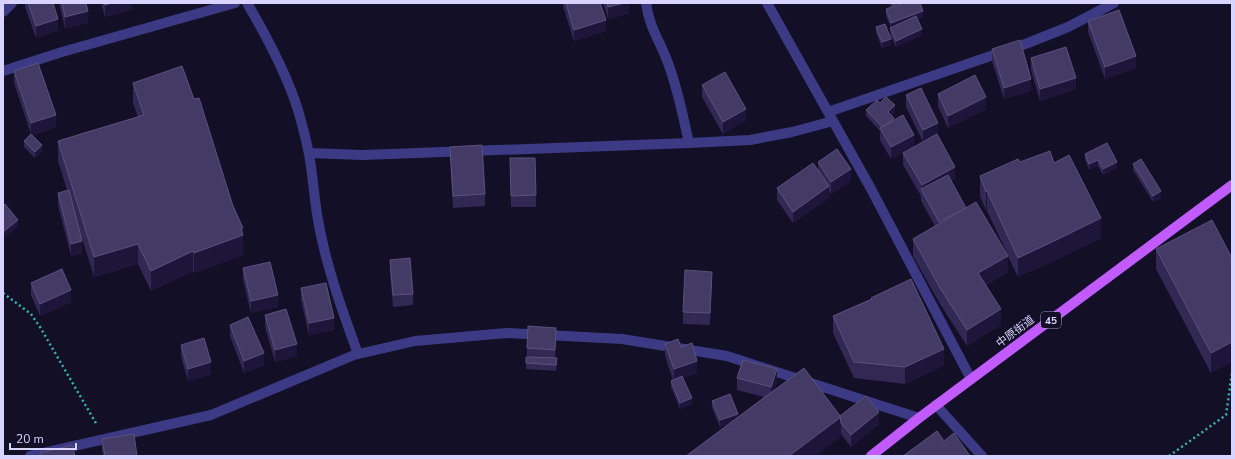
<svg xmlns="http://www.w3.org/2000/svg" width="1235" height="459" font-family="'Nunito Sans','Noto Sans JP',sans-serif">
  <rect width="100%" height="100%" fill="#130f26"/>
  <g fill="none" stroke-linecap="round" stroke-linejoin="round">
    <!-- path -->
    <path stroke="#2fb8b0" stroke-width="2.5" stroke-dasharray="2 3" stroke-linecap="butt" d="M3,293L31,314L40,327L97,425
      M1169,456L1226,415L1232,373"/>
    <!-- minor -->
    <path stroke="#3d3a85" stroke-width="10" d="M247,3C267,37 286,72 298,110C302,124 306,139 309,154C313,176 314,198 318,220C326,266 342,310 358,354
      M646,3C649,27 660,41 668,63C678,89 683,117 689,143
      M767,3L870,187L971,379
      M3,12L12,3
      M828,112L1028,43L1068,27L1114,3
      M309,153L363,155L689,143L750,140L792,132L833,121
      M936,405L982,456
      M30,456L211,415L354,355L415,341L507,333L622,339L727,356L919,418"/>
    <!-- tertiary -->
    <path stroke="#3d3a85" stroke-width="10" d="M3,71L62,52L235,3"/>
    <!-- primary -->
    <path stroke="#c25bff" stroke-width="10" d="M871,456L919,418L1232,185"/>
  </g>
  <!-- wall -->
  <path fill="#312854" d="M25,3H53L58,30L36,38L25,7Z
    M59,3H86L88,23L65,29Z
    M101,3H132V10L105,17Z
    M562,3H600L606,31L574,41Z
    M603,3H629V13L608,19Z
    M889,3H920L923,17L917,19L922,35L896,47L890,35L891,28L886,16V9L891,7Z
    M1088,21L1136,68L1105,79L1088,32Z
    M876,27L891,45L882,48L876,33Z
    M992,49L1031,91L1004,99L992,61Z
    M1031,58L1076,89L1040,101L1031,70Z
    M14,71L56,127L32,135L42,151L35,158L24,147V141L31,134L14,83Z
    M133,83L233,206L243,228V255L194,273L193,271L151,291L138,264L94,277L82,238V253L71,256L58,205V193L67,190L58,161V141L138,117L133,103Z
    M702,85L746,120L723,134L702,97Z
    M938,94L986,109L948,128L938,106Z
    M906,95L938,135H937L955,178L951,181L966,208L1008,255L987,211H986L980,196V176L1020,162L1054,163L1101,238L1054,261L1018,277L1008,256V272L986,285L1001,325L967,346L940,304L913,256V239L935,226L921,201V196L903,165V153L923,142L906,107Z
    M880,103L895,112L891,115L894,120L914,146L891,159L880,140V131L866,116V110Z
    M450,147L485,194V206L453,208L450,159Z
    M1085,154L1117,168L1103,175L1098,166L1089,170L1085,160Z
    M510,158L536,195V207H511Z
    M818,162L851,181L831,194L829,191V198L793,223L777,200V188L818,169Z
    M1133,164L1161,198L1153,202L1133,170Z
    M1156,249L1232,258L1211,373L1156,269Z
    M390,260L413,294V305L393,307L390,272Z
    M243,268L278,307L251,313L243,280Z
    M31,283L71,302L40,316L31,295Z
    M712,284L710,325L683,324V312Z
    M301,288L334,330L309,335L301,300Z
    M871,298L944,365L905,384L854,378L833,333V316L871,299Z
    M265,315L297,356L275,362L265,327Z
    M230,325L264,365L244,373L230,336Z
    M556,340L555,358L557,364L556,371L526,369L527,348Z
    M665,344L681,347L697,373L683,378L692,404L680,409L671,387V381L673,380L665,356Z
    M181,345L211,374L188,381L181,357Z
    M737,378L777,381L774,390L840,416L879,424L851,447L841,434V437L731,423L720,427L712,408V401L738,417L764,397L737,390Z
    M102,439L137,456H103L102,451Z"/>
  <!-- shaded-wall -->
  <path fill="#1d163a" d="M112,3H132V10L105,17V5Z
    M624,3H629V13L608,19V7Z
    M898,3H913L893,11V5Z
    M922,3H927L922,6Z
    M88,11V23L65,29V17Z
    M923,11V17L891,29V23Z
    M58,19V30L36,38V26Z
    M606,20V31L574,41V30Z
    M922,29V35L896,47V41Z
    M891,39V45L882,48V42Z
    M1136,56V68L1105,79V67Z
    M1076,78V89L1040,101V89Z
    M1031,79V91L1004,99V88Z
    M986,97V109L948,128V116Z
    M895,105V112L888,119V112Z
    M746,109V120L723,134V122Z
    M56,115V127L31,135V123Z
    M938,123V135L923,142V130Z
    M914,135V146L891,159V147Z
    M42,145V151L35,158V152Z
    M1098,160V166L1089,170V164Z
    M1117,162V168L1103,175V169Z
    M955,167V178L925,196L922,190V185Z
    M851,169V181L831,194V182Z
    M829,186V198L793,223V212Z
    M987,191V211H986V192Z
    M1161,191V198L1153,202V196Z
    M966,208L939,234V222Z
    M1101,218V238L1054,261L1018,277V258Z
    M18,220V227L3,239V232Z
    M243,228V255L194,273V253Z
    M82,241V253L71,256V244Z
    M138,244V264L94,277V257Z
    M193,251V271L151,291V271Z
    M1008,256V272L978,289V273Z
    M712,272V284L710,325V313Z
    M71,290V302L40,316V304Z
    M278,295V307L251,313V301Z
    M1001,309V325L967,346V330Z
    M334,318V330L309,335V323Z
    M556,328V340L555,361V350Z
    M1232,342V362L1211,373V353Z
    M297,344V356L275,362V350Z
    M944,349V365L905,384V367Z
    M264,353V365L244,373V361Z
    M697,361V373L674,381V369Z
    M211,362V374L188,381V369Z
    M777,369V381L771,399V387Z
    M692,398V404L680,409V403Z
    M879,412V424L851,447V435Z
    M738,414V420L720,427V420Z
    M841,417V437L816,456H789Z"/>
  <!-- building -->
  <path fill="#433a66" stroke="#5a527e" d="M28,3H53L58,19L36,26Z
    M62,3H86L88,11L65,17Z
    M104,3H112L105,5Z
    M566,3H600L606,20L574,30Z
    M607,3H624L608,7Z
    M892,3H898L893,5Z
    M903,3H920L923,11L891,23L886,9Z
    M1119,10L1136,56L1105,67L1088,21Z
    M916,16L922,29L896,41L890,28Z
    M885,24L891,39L882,42L876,27Z
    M1020,40L1031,79L1004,88L992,49Z
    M1066,47L1076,78L1040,89L1031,58Z
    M38,63L56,115L31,123L14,71Z
    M182,66L194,99L199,98L233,206L243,228L241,229L243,235L194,253L193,251L151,271L138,244L94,257L58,141L144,115L133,83Z
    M725,72L746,109L723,122L702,85Z
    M975,75L986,97L948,116L938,94Z
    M921,88L938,123L923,130L906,95Z
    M886,97L895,105L888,112L894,118L887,124L882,127L866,110L877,100L880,103Z
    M903,115L914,135L891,147L880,128Z
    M31,134L42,145L35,152L24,141Z
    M937,134L955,167L922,185L903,153Z
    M1107,143L1117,162L1103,169L1098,160L1089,164L1085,154Z
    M482,145L485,194L453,196L450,147Z
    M837,149L851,169L831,182L818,162Z
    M1050,151L1054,163L1069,155L1101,218L1054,241L1018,258L987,191L986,192L980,176L1018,159L1020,162Z
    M510,158H535L536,195L511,196Z
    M1141,159L1161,191L1153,196L1133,164Z
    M813,163L829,186L793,212L777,188Z
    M948,175L966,208L939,222L921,189Z
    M69,190L82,241L71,244L58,193Z
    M976,202L1008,256L978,273L1001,309L967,330L940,288L913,239Z
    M5,204L18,220L3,232V206Z
    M1212,220L1232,258V342L1211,353L1156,249Z
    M410,258L413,294L393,295L390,260Z
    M270,262L278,295L251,301L243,268Z
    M62,269L71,290L40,304L31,283Z
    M685,270L712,272L710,313L683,312Z
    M911,279L944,349L905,367L854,362L833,316L872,299L871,298Z
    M326,283L334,318L309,323L301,288Z
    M286,309L297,344L275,350L265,315Z
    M248,317L264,353L244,361L230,325Z
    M528,326L556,328L555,350L527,348Z
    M204,338L211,362L188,369L181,345Z
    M678,339L681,347L692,343L697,361L674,369L665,344Z
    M526,357L557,358L556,365L526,363Z
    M743,360L777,369L771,387L737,378Z
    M804,368L841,417L789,456H686Z
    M682,376L692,398L680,403L671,381Z
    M730,394L738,414L720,420L712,401Z
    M866,396L879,412L851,435L841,423L840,416Z
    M937,431L944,441L954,433L970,456H903Z
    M134,434L137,456H105L102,439Z
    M72,445L75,456H41L40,453Z"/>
  <g text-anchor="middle" stroke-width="4" stroke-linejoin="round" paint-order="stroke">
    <!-- shield labels -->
    <rect fill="#130f26" stroke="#9e99be" stroke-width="1" x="1041" y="312" width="20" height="16" rx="3"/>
    <g font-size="10" font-weight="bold" fill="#d9d4ff">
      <text x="1051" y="324">45</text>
    </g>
    <!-- street labels -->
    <g font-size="11" fill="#d9d4ff" stroke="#130f26">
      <text transform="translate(1015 331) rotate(-37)" y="4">中原街道</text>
    </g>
  </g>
  <!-- border -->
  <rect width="1235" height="459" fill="none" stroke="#d9d4ff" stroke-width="8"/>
  <!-- scale -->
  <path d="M10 443v6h66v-6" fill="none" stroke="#d9d4ff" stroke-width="2"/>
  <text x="16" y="443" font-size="12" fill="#d9d4ff" stroke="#130f26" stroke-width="3" paint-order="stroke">20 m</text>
</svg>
